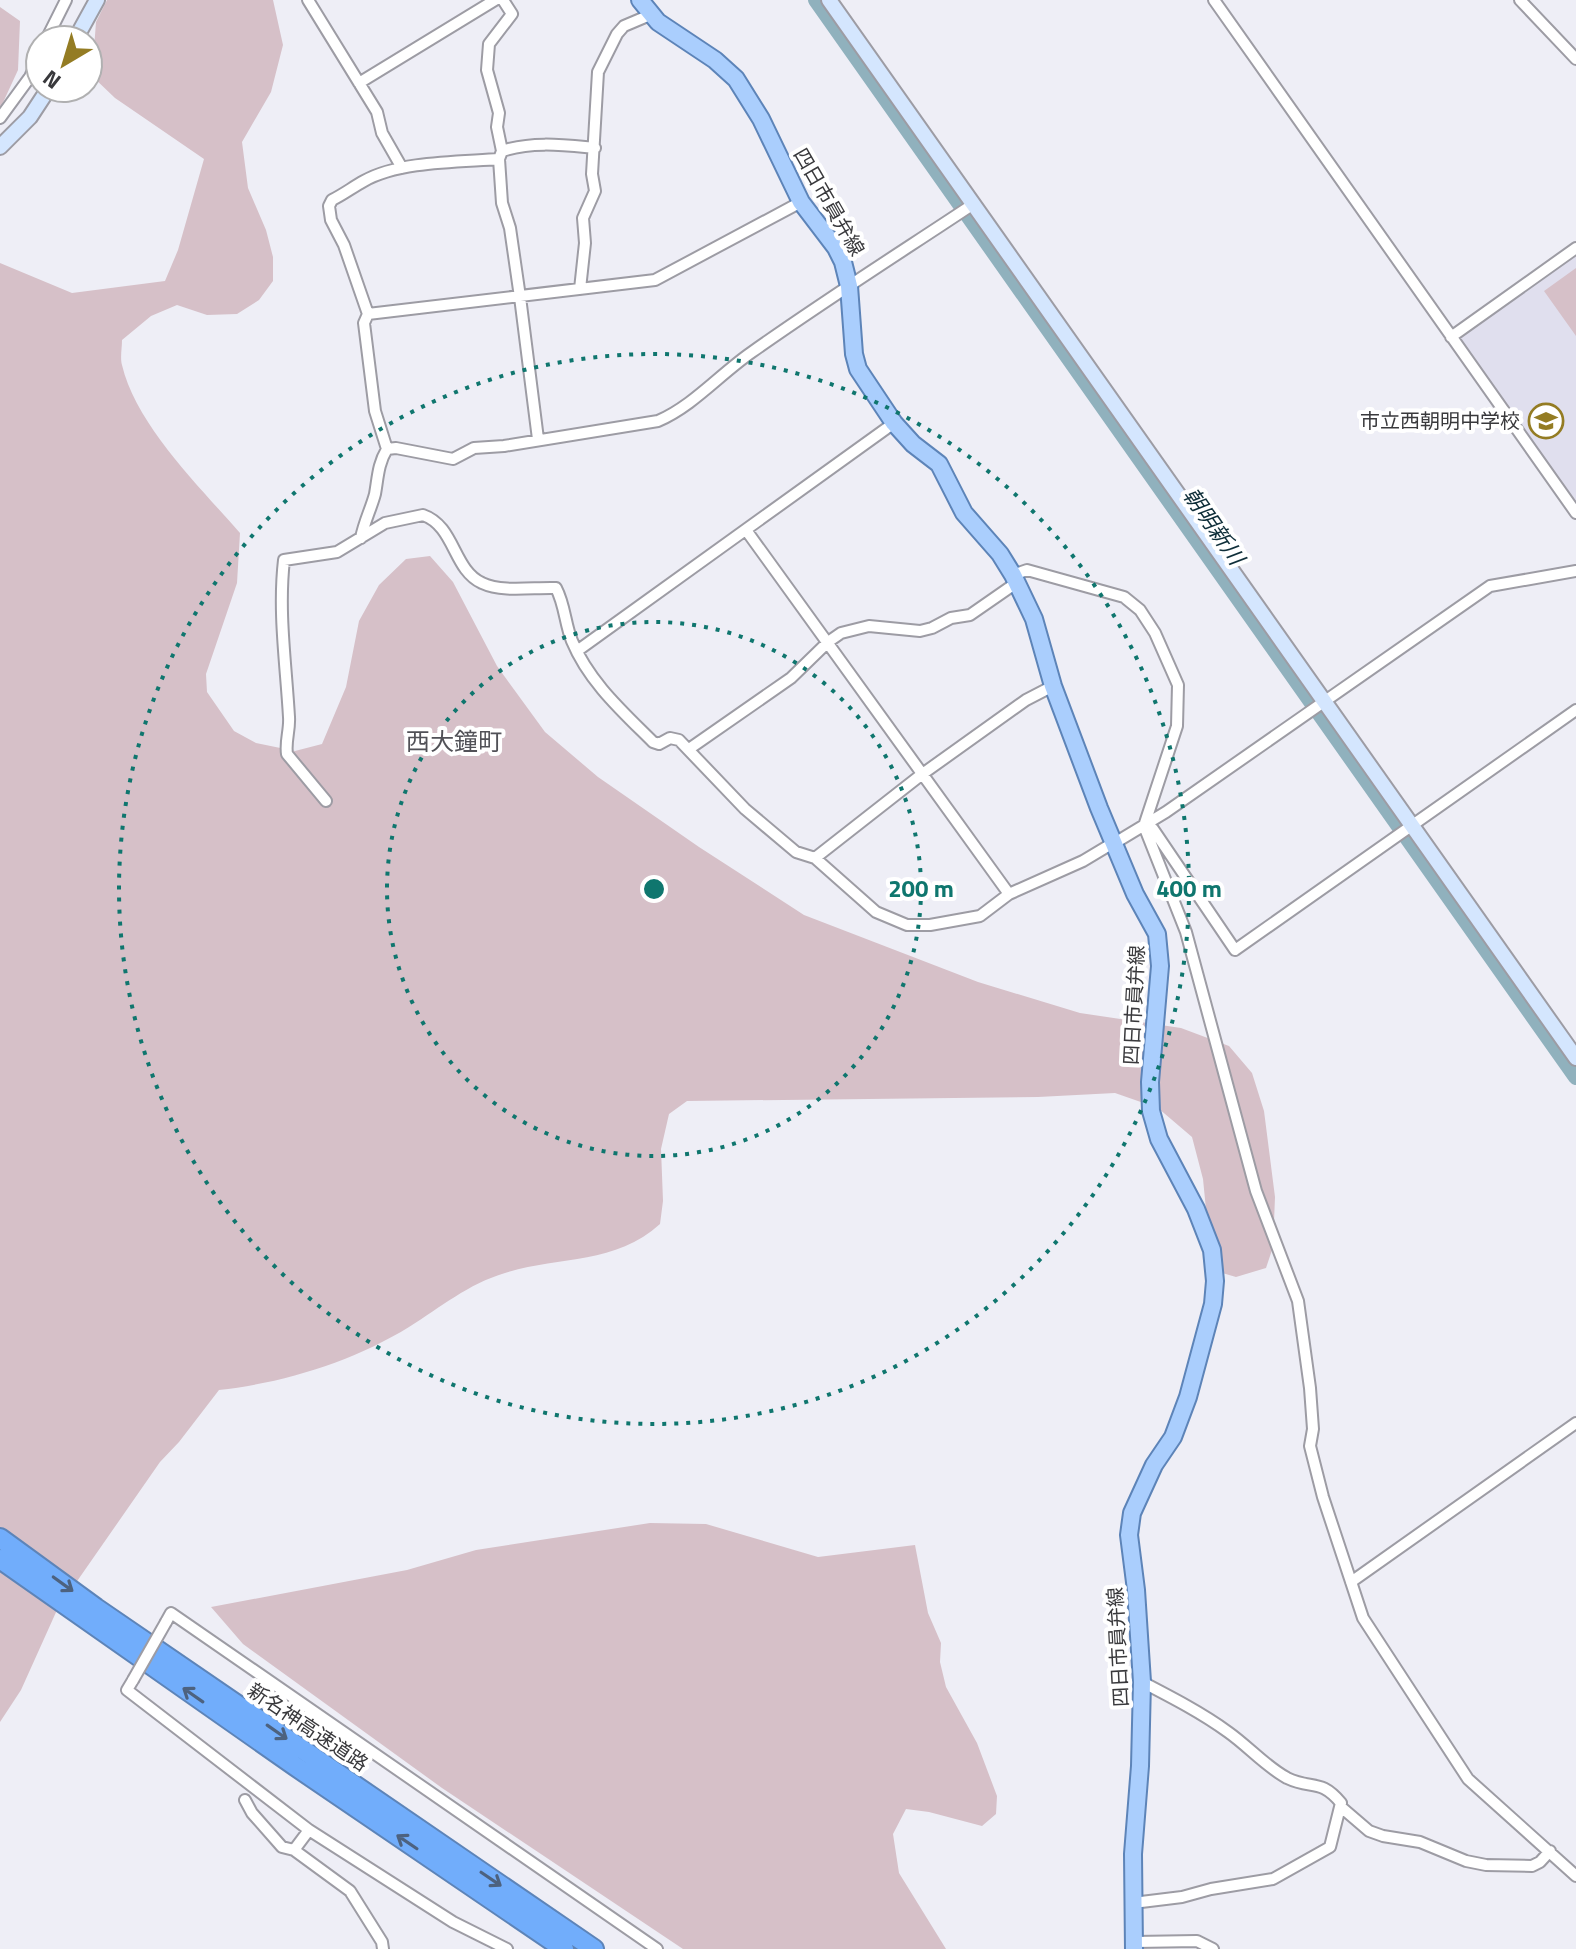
<svg xmlns="http://www.w3.org/2000/svg" width="1576" height="1949" font-family="'Titillium Web','Noto Sans JP',sans-serif">
  <rect width="100%" height="100%" fill="#eeeef6"/>
  <!-- built -->
  <path fill="#e0dfee" d="M1576,254V506L1457,336Z"/>
  <!-- green -->
  <path fill="#d6c0c8" d="M107,0H273L283,45L271,92L242,142L248,188L266,230L273,257V281L259,300L237,314L207,315L177,305L151,316L122,340C122,348 120,358 122,365C136,425 200,487 240,533L237,583L206,674L207,692L234,731L256,743L295,751L322,744L346,687L359,621L379,585L406,559L430,556L453,582L497,666L545,732L598,777L699,847L804,915L978,982L1080,1013L1181,1028L1229,1046L1252,1073L1264,1111L1275,1197L1273,1247L1266,1268L1236,1277L1212,1270L1203,1179L1192,1137L1158,1108L1115,1093L1038,1097L687,1101L669,1114L661,1149L663,1201L660,1224C615,1265 558,1256 505,1273C468,1284 441,1307 409,1327C354,1361 284,1383 219,1390L179,1442L160,1462L57,1610L21,1690L0,1722V263L72,293L165,281L178,250L204,159L115,98L92,76L96,22Z
    M0,7L20,21L18,70L0,109Z
    M1576,268V336L1544,291Z
    M650,1523L706,1524L818,1557L915,1545L928,1613L941,1643L940,1662L946,1687L977,1743L997,1796L996,1814L982,1826L929,1812L906,1809L893,1834L899,1873L946,1949H683L442,1788L243,1644L211,1607L407,1570L476,1550Z"/>
  <g fill="none" stroke-linecap="round" stroke-linejoin="round">
    <!-- river -->
    <path stroke="#90b1bd" stroke-width="16" d="M816,0L1576,1077"/>
    <!-- street casing -->
    <g stroke="#9d9ca4" stroke-width="14">
      <path id="street" d="M308,0L377,112L382,133L402,168
        M503,0L512,14L489,44L487,70L499,113L497,127L502,151L499,159L502,203L510,228L520,297L538,439
        M1214,0L1576,513
        M1520,0L1576,59
        M46,40L66,0
        M359,83L495,0
        M0,118L30,77L40,54
        M502,151C533,141 563,145 595,148
        M580,289L585,243L583,218L595,191L592,174L598,72L617,34L624,26L650,15
        M368,314L655,280L801,202
        M1451,337L1576,248
        M387,449L396,448L453,459L474,448L504,446L658,421C693,406 720,374 752,352C824,301 898,254 972,205
        M746,530L1009,894
        M361,538C364,522 371,509 375,494C378,477 378,464 387,449L375,411L364,323L368,314L344,245L331,220L329,206L332,200C344,194 353,187 364,181C399,161 459,162 499,159
        M1013,575L1027,570L1124,597L1140,610L1155,633L1178,685L1177,726L1144,826L1186,932L1256,1191L1298,1301L1310,1388L1313,1429L1310,1446L1323,1497L1363,1618L1468,1779L1576,1876
        M577,651L894,423
        M689,749L791,678L828,642L841,633L869,626L920,631L932,628L951,618L970,615L1016,583
        M326,801L287,754C285,741 290,730 289,717C286,664 278,612 284,560L337,552L385,523L423,515C455,526 453,570 482,583C503,593 534,587 556,588C565,605 565,624 572,641C589,682 623,712 653,742L659,744L670,738L679,740L745,809L796,852L815,858L876,912L907,925H930L980,916L1009,894L1083,861L1108,846
        M1144,826L1153,829L1235,950L1576,710
        M1118,841L1166,812L1490,586L1576,571
        M815,858L921,775L1026,700L1053,686
        M1351,1582L1576,1423
        M166,1622L171,1613L657,1949
        M133,1680L127,1690L309,1830
        M245,1800L252,1813L282,1847L294,1850L350,1891L382,1942L383,1949
        M1341,1807L1369,1831L1383,1836L1420,1842L1466,1861L1486,1865L1532,1866L1540,1862L1550,1851
        M294,1850L309,1830L453,1922L507,1949
        M1133,1903L1182,1897L1211,1889L1273,1879L1330,1847L1341,1803C1320,1778 1312,1790 1287,1778C1265,1766 1248,1746 1228,1732C1202,1713 1171,1697 1142,1682
        M1135,1942L1197,1941L1213,1949"/>
    </g>
    <!-- secondary casing -->
    <g stroke="#9d9ca4" stroke-width="18">
      <path id="secondary" d="M829,0L1576,1058
        M75,40L97,0
        M0,147L30,117L49,88"/>
    </g>
    <!-- primary casing -->
    <g stroke="#5d84b8" stroke-width="20">
      <path id="primary" d="M640,0L658,22L715,60L736,79L761,119L801,202L836,248L843,262L849,286L854,354L858,369L894,423L913,444L939,464L964,513L1000,554L1013,575L1034,619L1053,686L1099,808L1135,894L1157,934L1160,966L1150,1082L1151,1111L1159,1139L1196,1209L1212,1250L1215,1281L1213,1304L1188,1397L1173,1437L1154,1465L1132,1513L1129,1535L1136,1590L1142,1682L1140,1766L1133,1854L1134,1949"/>
    </g>
    <!-- highway casing -->
    <g stroke="#5d84b8" stroke-width="22">
      <path id="highway" d="M0,1538L96,1608L594,1949
        M0,1559L295,1766L564,1949"/>
    </g>
    <!-- street -->
    <use href="#street" stroke="#fff" stroke-width="10"/>
    <!-- secondary -->
    <use href="#secondary" stroke="#d4e6fe" stroke-width="14"/>
    <!-- primary -->
    <use href="#primary" stroke="#aacefd" stroke-width="16"/>
    <!-- highway -->
    <use href="#highway" stroke="#71adfb" stroke-width="18"/>
    <!-- street-bridge casing -->
    <g stroke="#9d9ca4" stroke-width="14" stroke-linecap="butt">
      <path id="street-bridge" d="M133,1680L166,1622"/>
    </g>
    <!-- street-bridge -->
    <use href="#street-bridge" stroke="#fff" stroke-width="10"/>
  </g>
  <!-- one-way arrows -->
  <defs><path id="oneway-shaft" d="M-6 0H5M1.5-3L5.5 0L1.5 3" fill="none" stroke-width="1.6" stroke-linecap="round" stroke-linejoin="round" transform="scale(2)"/></defs>
  <g stroke="#4d627f">
    <use href="#oneway-shaft" transform="translate(63 1584) rotate(36)"/>
    <use href="#oneway-shaft" transform="translate(193 1695) rotate(-145)"/>
    <use href="#oneway-shaft" transform="translate(277 1732) rotate(35)"/>
    <use href="#oneway-shaft" transform="translate(407 1842) rotate(-146)"/>
    <use href="#oneway-shaft" transform="translate(491 1879) rotate(34)"/>
  </g>
  <!-- distance rings -->
  <g fill="none" stroke="#0f766e" stroke-width="4" stroke-dasharray="4 8">
    <circle cx="654" cy="889" r="267"/>
    <circle cx="654" cy="889" r="535"/>
  </g>
  <!-- icons -->
  <defs>
    <g id="school-ring" transform="scale(1.8)"><circle r="9.5" fill="#fff" stroke="#947c23" stroke-width="1.5"/><path d="M0-5L7-2L0 1L-7-2ZM-4 1L0 2.5L4 1V4Q0 6-4 4Z" fill="#947c23"/></g>
  </defs>
  <g fill-rule="evenodd">
    <use href="#school-ring" x="1546" y="421"/>
  </g>
  <g text-anchor="middle" stroke-width="8" stroke-linejoin="round" paint-order="stroke">
    <!-- street labels -->
    <g font-size="20" fill="#39393c" stroke="#fff">
      <text transform="translate(829 202) rotate(60)" y="7">四日市員弁線</text>
      <text transform="translate(1134 1005) rotate(-87)" y="7">四日市員弁線</text>
      <text transform="translate(1118 1647) rotate(-93)" y="7">四日市員弁線</text>
      <text transform="translate(308 1727) rotate(34)" y="7">新名神高速道路</text>
    </g>
    <!-- poi labels -->
    <g font-size="20" fill="#39393c" stroke="#fff" text-anchor="end">
      <text x="1520" y="428">市立西朝明中学校</text>
    </g>
    <!-- water labels -->
    <g font-size="22" font-style="italic" fill="#0e2e39" stroke="#fff">
      <text transform="translate(1214 526) rotate(55)" y="8">朝明新川</text>
    </g>
    <!-- quarter labels -->
    <g font-size="24" fill="#515157" stroke="#fff">
      <text x="454" y="750">西大鐘町</text>
    </g>
  </g>
  <circle cx="654" cy="889" r="12" fill="#0f766e" stroke="#fff" stroke-width="4"/>
  <g font-size="24" text-anchor="middle" font-weight="bold" fill="#0f766e" stroke="#fff" stroke-width="8" stroke-linejoin="round" paint-order="stroke">
    <text x="921" y="897">200 m</text>
    <text x="1189" y="897">400 m</text>
  </g>
  <!-- north arrow -->
  <g transform="translate(64 64) rotate(218)"><circle r="38" fill="#ffffff" stroke="#b0b0b1" stroke-width="2"/>
  <path d="M0-6L14 30L0 20L-14 30Z" fill="#947c23"/>
  <text y="-12" font-size="22" font-weight="bold" text-anchor="middle" fill="#39393c">N</text>
  </g>
</svg>
